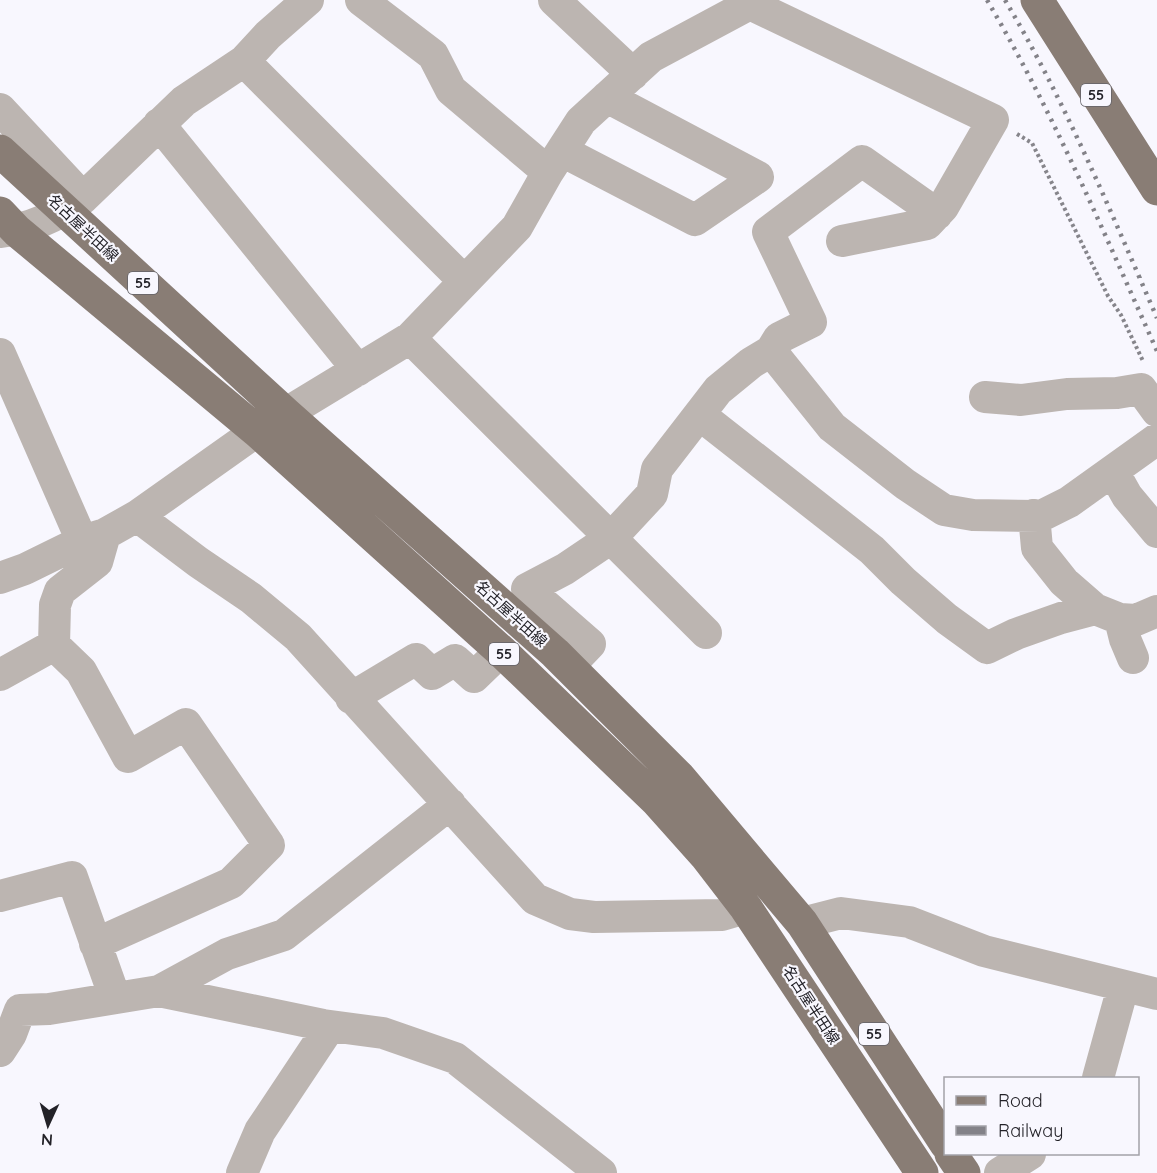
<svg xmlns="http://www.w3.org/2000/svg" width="1157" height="1173" font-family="Quicksand,'Noto Sans JP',sans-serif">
  <rect width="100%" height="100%" fill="#f8f7fe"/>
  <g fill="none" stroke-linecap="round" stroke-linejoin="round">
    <!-- path -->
    <path stroke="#86858b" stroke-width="4" stroke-dasharray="3 3" stroke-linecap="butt" d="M1017,134L1032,143L1108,296L1121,315L1143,361"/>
    <!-- minor -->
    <path stroke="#bcb5b1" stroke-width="32" d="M361,0L433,55L451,90L548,172
      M554,0L633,74
      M750,4L993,120L943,207L927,224L842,241
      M244,61L464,281
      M0,109L83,198
      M159,124L358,370
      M562,151L695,220L758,177L607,97
      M0,232C30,229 59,215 83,198L184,101L244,61L268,35L308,0
      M410,338L706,633
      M771,351L832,427L905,484L944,510L973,515L1041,516L1069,502L1157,439
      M0,354L82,541
      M985,397L1021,400L1067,394L1117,393L1141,389L1157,411
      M700,415L872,550L903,581L947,619L987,648L1016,634L1061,618L1095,609L1120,619L1125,639L1133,658
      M1113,471L1127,496L1157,532
      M1034,515L1037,548L1064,582L1095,609
      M137,516L198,562L251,598L298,637L535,899L570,914L594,917L722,915L746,908
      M0,578L25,569L82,541L105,534L137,516L257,431L410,338L517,227L548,172L581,121L651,57L750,4L747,0
      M1120,619L1136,620L1157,611
      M54,645L81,671L128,757L186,724L269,845L231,883L95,944
      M569,666L590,644L527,589L565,569L611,538L652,494L657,469L718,390L751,363L771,351L779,338L811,322L768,232L862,161L937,214
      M0,675L54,645L55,605L60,591L97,562L105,534
      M351,698L416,659L432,674L455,660L474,677L501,651
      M0,896L72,877L115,998
      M802,923L841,913L909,922L984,951L1157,994
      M159,991L323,1025L383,1033L455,1058L601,1173
      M0,1051L11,1034L20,1010L49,1009L159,991L227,954L284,935L450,804
      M1098,1078L1123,987
      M242,1173L260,1131L330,1026
      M1000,1173L1030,1154"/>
    <!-- major -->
    <path stroke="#897d75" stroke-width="33" d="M1037,0L1157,189
      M0,151L286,414L555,653L679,777L802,923L946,1144
      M0,213L17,231L257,431L501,651L656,800L706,856L746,908L922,1173
      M951,1154L964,1173"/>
    <!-- rail -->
    <path stroke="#838288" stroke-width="4.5" stroke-dasharray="3 6" stroke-linecap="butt" d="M987,0C1053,112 1104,233 1157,351
      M1005,0C1065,101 1110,210 1157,318"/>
  </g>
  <g text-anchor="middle" stroke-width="4.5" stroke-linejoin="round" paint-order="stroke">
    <!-- shield labels -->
    <g fill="#f8f7fe" stroke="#636268" stroke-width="1.5">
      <rect x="1081" y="84" width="30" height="22" rx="4.5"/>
      <rect x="128" y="272" width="30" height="22" rx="4.5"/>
      <rect x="489" y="643" width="30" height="22" rx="4.5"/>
      <rect x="859" y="1023" width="30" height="22" rx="4.5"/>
    </g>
    <g font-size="14" font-weight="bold" fill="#232228">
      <text x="1096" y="100">55</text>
      <text x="143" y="288">55</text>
      <text x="504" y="659">55</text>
      <text x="874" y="1039">55</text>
    </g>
    <!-- street labels -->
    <g font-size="15" fill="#232228" stroke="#f8f7fe">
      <text transform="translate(83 228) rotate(43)" y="5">名古屋半田線</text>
      <text transform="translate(511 614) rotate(42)" y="5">名古屋半田線</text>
      <text transform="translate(811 1005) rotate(57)" y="5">名古屋半田線</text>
    </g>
  </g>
  <!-- legend -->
  <rect x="944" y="1077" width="195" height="78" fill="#f8f7fe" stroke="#a3a2a8" stroke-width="1.5"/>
  <rect x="956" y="1096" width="30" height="9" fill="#897d75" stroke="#a3a2a8" stroke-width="1.5"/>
  <text x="998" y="1107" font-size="18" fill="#232228">Road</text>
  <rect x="956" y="1126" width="30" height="9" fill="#838288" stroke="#a3a2a8" stroke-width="1.5"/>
  <text x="998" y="1137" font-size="18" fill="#232228">Railway</text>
  <!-- north arrow -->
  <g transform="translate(48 1125) rotate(184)" stroke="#f8f7fe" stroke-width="4.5" paint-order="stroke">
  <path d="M0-4.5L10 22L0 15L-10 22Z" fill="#232228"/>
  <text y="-9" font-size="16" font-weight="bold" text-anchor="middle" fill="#232228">N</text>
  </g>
</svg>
